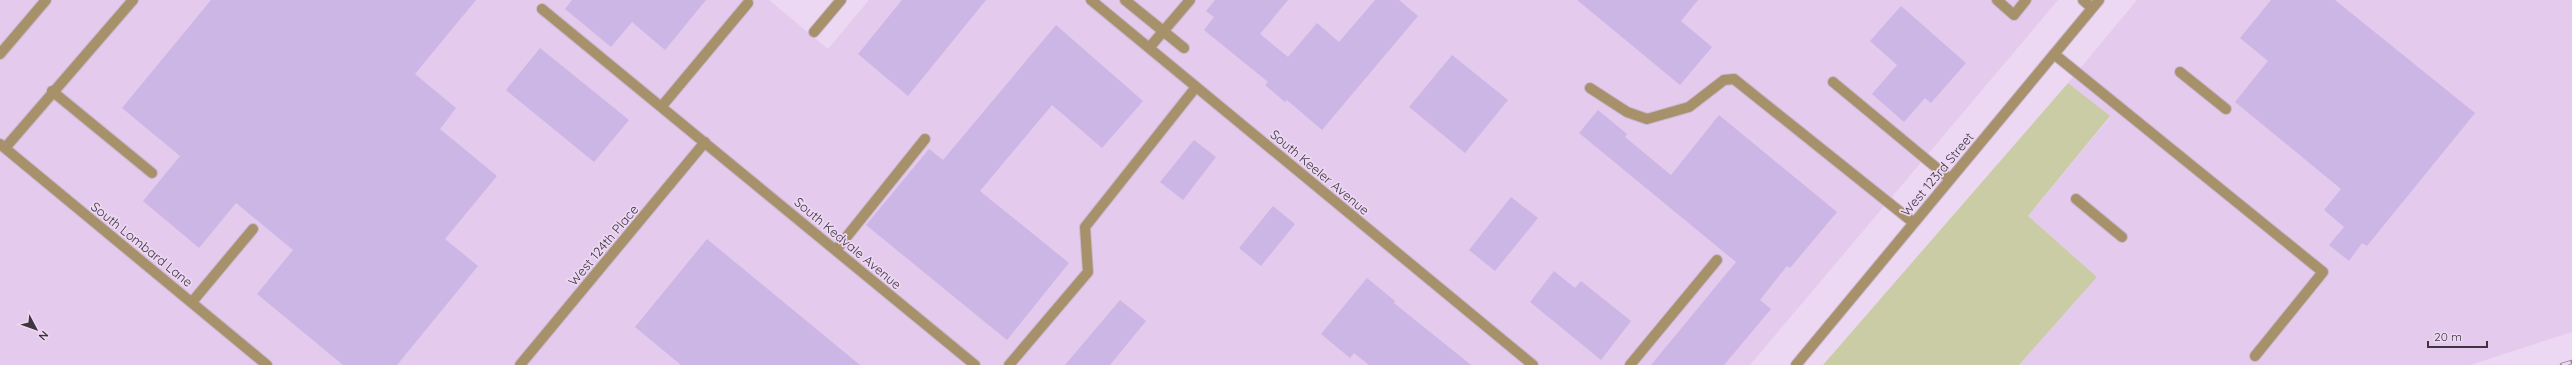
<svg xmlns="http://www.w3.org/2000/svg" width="2572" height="365" font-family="Quicksand,sans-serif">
  <rect width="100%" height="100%" fill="#edd8f3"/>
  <!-- built -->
  <path fill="#e4caec" d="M0,0H769L828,49L869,0H2058L1750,365H0Z
    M2137,0H2572V332L2470,365H2019L2097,277L2028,216L2110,117L2068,83Z"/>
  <!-- green -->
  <path fill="#c9cca4" d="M2068,83L2110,116L2028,216L2097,277L2019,365H1823Z"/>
  <!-- building -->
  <path fill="#ccb6e5" d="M211,0H476L415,74L456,108L440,129L497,176L445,239L478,266L397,365H343L257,294L293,250L236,203L199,248L143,201L180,156L122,108Z
    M572,0H706L665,50L632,22L611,47L565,9Z
    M902,0H986L908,96L858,54Z
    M1215,0H1288L1260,34L1288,57L1317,23L1339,42L1375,0H1399L1418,16L1322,130L1287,100L1285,102L1265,85L1268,82L1204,30L1214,17L1206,11Z
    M1577,0H1698L1681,21L1712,47L1680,85Z
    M2271,0H2335L2475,113L2367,246L2362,243L2349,261L2329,245L2344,227L2324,210L2341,189L2235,102L2268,61L2240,38Z
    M1901,6L1966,63L1931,103L1925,98L1904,122L1872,94L1897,65L1870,41Z
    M1056,25L1143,101L1102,148L1052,105L980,191L1069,263L1007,340L866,225L929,149L943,160Z
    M540,48L629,120L594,162L506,90Z
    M1452,55L1508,100L1465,153L1409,107Z
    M1598,110L1627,134L1625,137L1671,175L1719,115L1837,212L1790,268L1787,266L1760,300L1771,309L1724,365H1651L1736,262L1579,133Z
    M1194,140L1216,157L1183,200L1160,182Z
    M1511,197L1538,218L1495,271L1469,250Z
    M1273,206L1295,224L1261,266L1239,248Z
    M707,239L860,365H681L635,327Z
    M1554,271L1575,288L1581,281L1631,321L1601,360L1530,302Z
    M1367,278L1395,301L1394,303L1471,365H1369L1354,353L1350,358L1321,334Z
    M1120,300L1146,321L1110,365H1065Z"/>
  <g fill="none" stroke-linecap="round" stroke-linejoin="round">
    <!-- minor casing -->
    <g stroke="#cab7cf" stroke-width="12">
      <path id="minor" d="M1091,0L1533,365
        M1125,0L1184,48
        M1997,0L2014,15L2026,0
        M2083,0L2092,8
        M542,9L975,365
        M814,32L841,0
        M1149,48L1190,0
        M0,54L46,0
        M2054,54L2323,272L2255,356
        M2180,72L2226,109
        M1833,82L1950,179
        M1590,88L1627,112L1647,119L1689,107L1724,80L1734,79L1914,223
        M52,91L152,173
        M662,106L748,3
        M0,144L267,365
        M5,148L133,0
        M2076,199L2122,237
        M836,250L925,139
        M192,302L253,229
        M520,365L705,142
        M1009,365L1088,272L1085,227L1196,87
        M1630,365L1717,260
        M1796,365L2099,0"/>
    </g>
    <!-- minor -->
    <use href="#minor" stroke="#a7916b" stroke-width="10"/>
    <!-- rail casing -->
    <g stroke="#998a9d" stroke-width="4.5">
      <path id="rail" d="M2562,365L2572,362"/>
    </g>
    <!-- rail -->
    <use href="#rail" stroke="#edd8f3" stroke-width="3" stroke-dasharray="9" stroke-linecap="butt"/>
  </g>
  <g text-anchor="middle" stroke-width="3.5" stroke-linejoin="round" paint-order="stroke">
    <!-- street labels -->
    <g font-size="13" fill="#3e3540" stroke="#edd8f3">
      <text transform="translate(1320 172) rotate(40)" y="5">South Keeler Avenue</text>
      <text transform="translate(1937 174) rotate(-50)" y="5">West 123rd Street</text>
      <text transform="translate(848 243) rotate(40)" y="5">South Kedvale Avenue</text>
      <text transform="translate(142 244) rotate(39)" y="5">South Lombard Lane</text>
      <text transform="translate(603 245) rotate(-50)" y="5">West 124th Place</text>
    </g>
  </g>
  <!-- north arrow -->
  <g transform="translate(36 329) rotate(131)" stroke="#edd8f3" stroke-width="3" paint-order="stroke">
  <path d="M0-3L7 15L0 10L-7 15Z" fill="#3e3540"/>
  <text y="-6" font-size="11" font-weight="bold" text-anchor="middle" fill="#3e3540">N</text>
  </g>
  <!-- scale -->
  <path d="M2428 341v6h59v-6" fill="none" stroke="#3e3540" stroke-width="2"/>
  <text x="2434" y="341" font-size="12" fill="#3e3540" stroke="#edd8f3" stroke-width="3" paint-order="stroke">20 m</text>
</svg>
